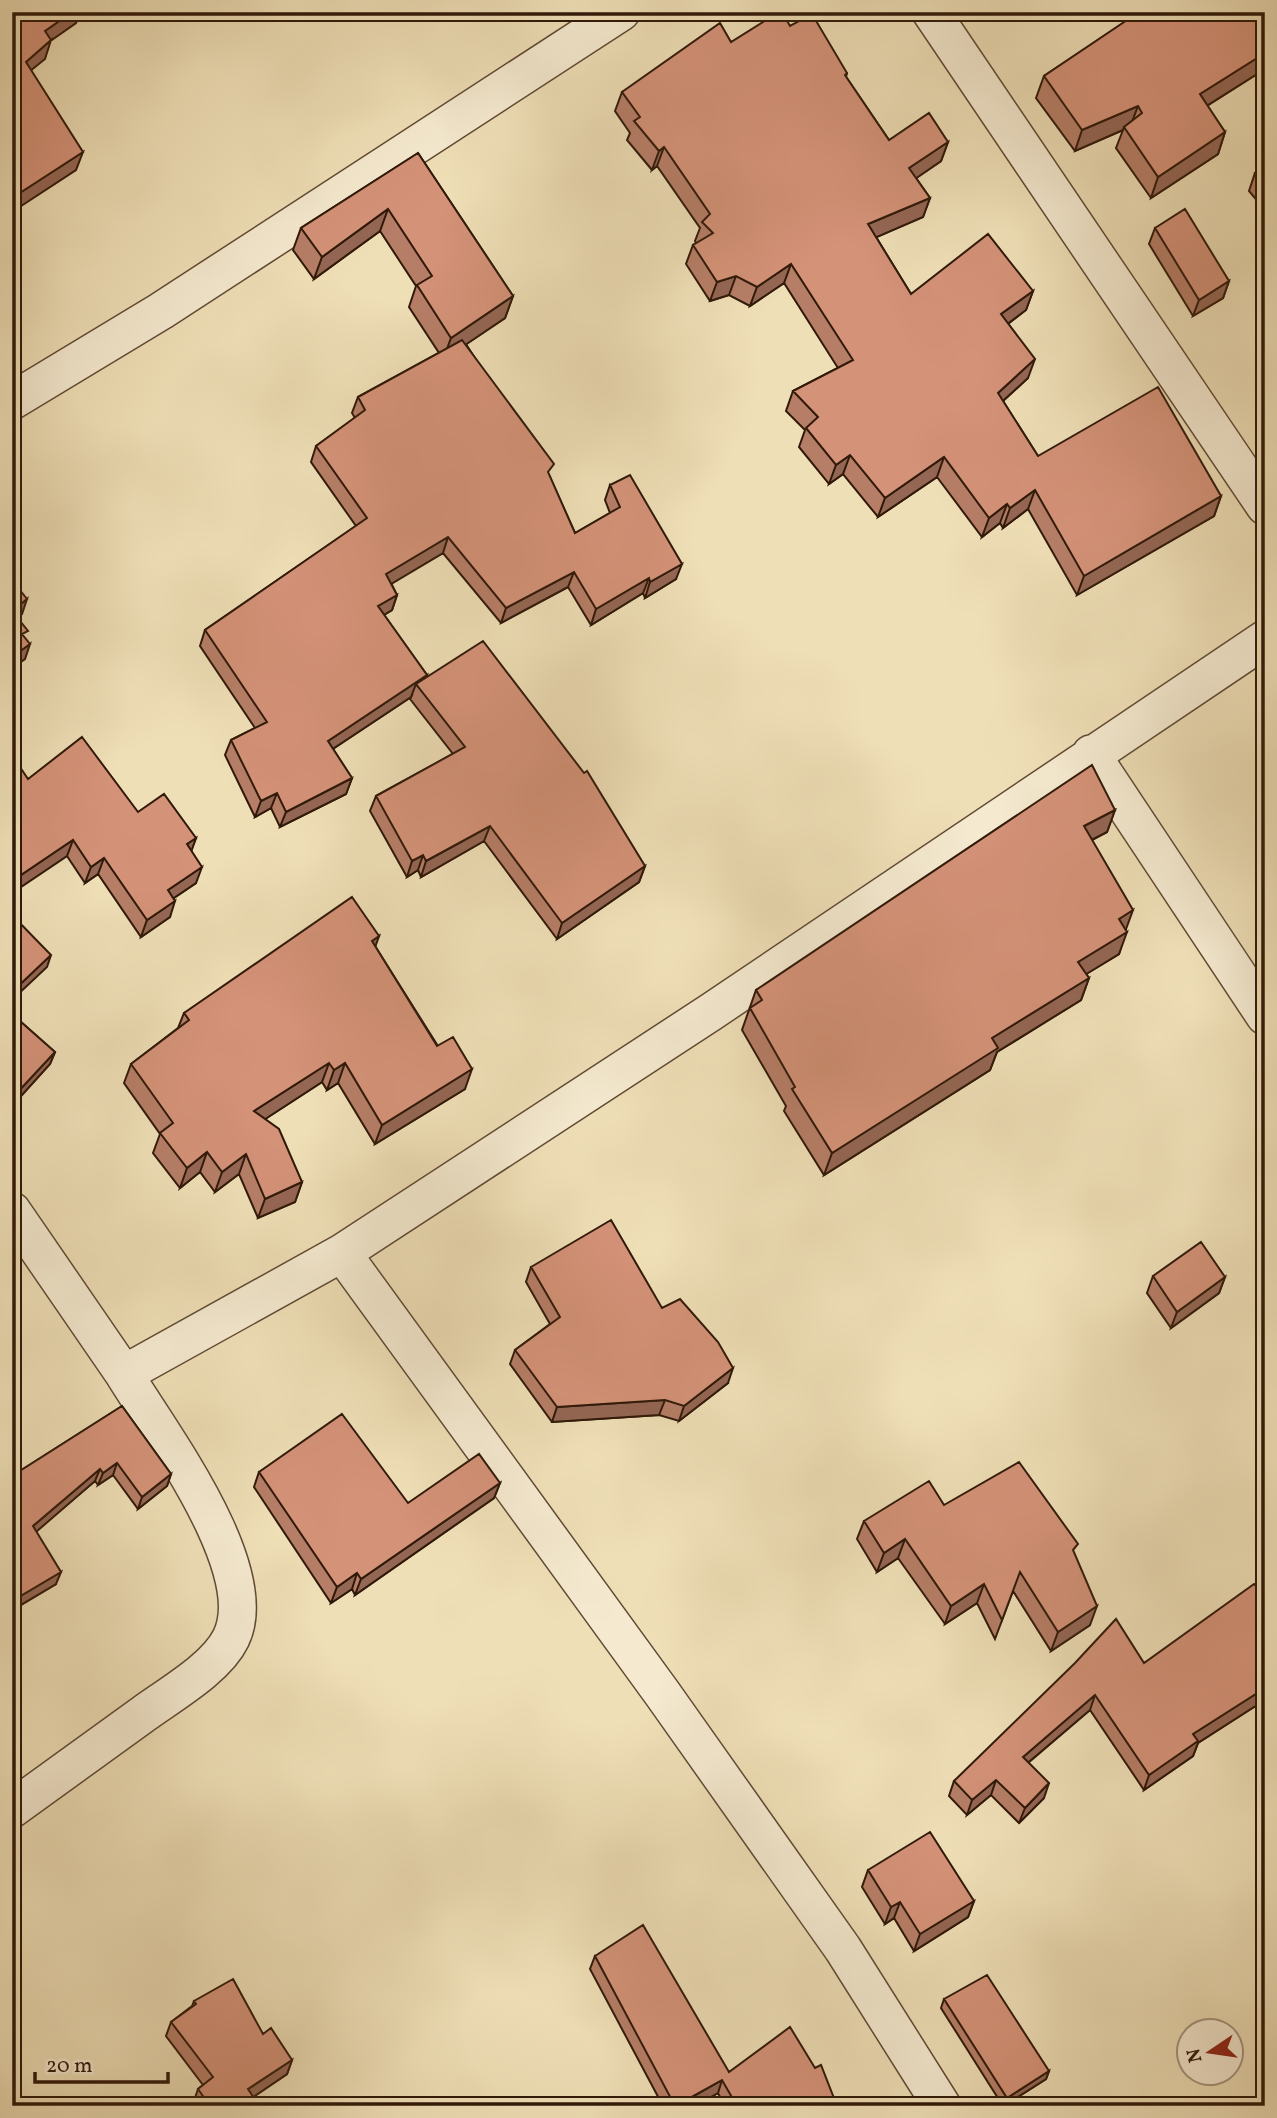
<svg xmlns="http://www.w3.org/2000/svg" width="1277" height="2118" font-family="Vollkorn,serif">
  <rect width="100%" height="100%" fill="#efdfb7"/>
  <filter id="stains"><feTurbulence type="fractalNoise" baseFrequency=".00286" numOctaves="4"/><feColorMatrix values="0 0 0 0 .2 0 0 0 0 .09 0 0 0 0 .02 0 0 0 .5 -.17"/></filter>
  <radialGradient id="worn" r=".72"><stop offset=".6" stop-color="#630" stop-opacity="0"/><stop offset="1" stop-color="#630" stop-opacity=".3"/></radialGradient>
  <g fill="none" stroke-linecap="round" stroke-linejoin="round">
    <!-- street casing -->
    <g stroke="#604a34" stroke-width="40">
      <path id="street" d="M931,12L1265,506
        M12,401L161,311L621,12
        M1091,754L1265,1016
        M12,1211L124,1374L342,1253L711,1012L1265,639
        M342,1253L662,1693L843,1949L942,2106
        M12,1809C56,1777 99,1746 142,1715C169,1695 216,1669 231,1638C264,1570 160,1433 124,1374"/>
    </g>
    <!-- street -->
    <use href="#street" stroke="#f5ead0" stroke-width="37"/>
  </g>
  <!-- wall -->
  <path fill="#b67e67" stroke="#301909" stroke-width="2" d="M1124,12H1265V69L1207,106L1225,132L1218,154L1151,198L1116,148L1123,130L1075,151L1036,98L1044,76L1128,20Z
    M790,26L847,73L846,77L889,140L948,142L941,161L916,178L930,198L923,217L876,237L911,294L1033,291L1026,310L1008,324L1028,378L1003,401L1038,456L1221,496L1214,516L1077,595L1028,509L1003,528L1000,523L982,537L937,477L878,517L843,474L829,484L799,447L805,430L786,411L793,391L838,368L784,283L750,306L729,295L710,301L686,264L693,245L696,243L695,241L700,228L657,166L652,170L627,140L630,133L615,111L622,92L731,42Z
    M418,153L513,296L505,318L466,344L549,475L575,533L610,513L605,500L610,485L676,579L645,598L643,593L591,625L568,587L501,623L443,553L391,583L397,595L392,610L384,615L427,675L426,677L645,866L639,882L557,939L484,841L421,877L418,870L407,877L370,811L376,796L453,754L410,699L411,697L333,749L352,778L346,794L280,827L271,808L255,817L225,755L231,740L255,728L200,646L205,630L356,526L311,462L316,446L355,418L352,413L358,397L439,353L409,307L416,286L380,231L314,279L293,250L301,228Z
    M1265,166V210L1249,191L1255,173Z
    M1155,228L1229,281L1223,298L1193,316L1149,244Z
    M28,779L138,812L196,838L191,851L196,883L174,898L170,917L141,937L98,874L85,883L67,856Z
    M1115,810L1107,832L1092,840L1126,930L1119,954L1086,974L1089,978L1081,1000L997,1052L990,1070L824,1175L784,1111L786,1106L742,1030L756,990Z
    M379,936L375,946L465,1089L375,1144L338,1083L327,1090L322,1082L265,1119L302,1182L295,1202L258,1218L239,1174L215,1192L200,1172L180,1188L153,1153L160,1134L124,1083L131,1064L178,1028L184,1013Z
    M12,1014L55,1052L50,1064L12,1106Z
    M531,1267L662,1308L728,1383L679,1421L659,1415L552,1422L510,1364L515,1350L550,1324L526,1282Z
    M1153,1276L1225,1277L1219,1293L1171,1328L1147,1293Z
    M122,1406L171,1474L167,1486L138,1509L113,1475L98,1485L95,1481L36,1531L56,1584L13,1610L17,1614L12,1626V1476Z
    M259,1472L408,1503L500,1483L494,1498L355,1595L352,1589L331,1603L254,1487Z
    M944,1505L1074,1553L1090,1625L1051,1651L1013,1591L995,1639L977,1603L945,1624L898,1558L877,1572L857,1539L864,1521Z
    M1265,1594V1717L1257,1705L1198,1743L1193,1756L1144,1790L1090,1710L1028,1763L1044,1798L1019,1823L991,1795L967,1815L949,1796L954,1781L1144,1663Z
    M868,1870L974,1901L968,1917L914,1951L894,1918L885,1924L862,1887Z
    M595,1956L729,2072L837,2106H725L718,2093L695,2106H663L590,1969Z
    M944,1999L1049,2071L1046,2079L1003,2106L941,2008Z
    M194,2001L263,2034L292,2060L287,2074L253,2097L254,2098L252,2106H194L193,2104L198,2089L203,2085L166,2036L171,2022L192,2006Z"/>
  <!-- shaded-wall -->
  <path fill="#946654" stroke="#301909" stroke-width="2" d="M72,12H80L76,23L39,49L45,31Z
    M51,40L45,59L19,80L26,62Z
    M1265,53V69L1192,115L1200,94Z
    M1138,106L1130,127H1124L1123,130L1075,151L1082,130Z
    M1225,132L1218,154L1151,198L1158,177Z
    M948,142L941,161L902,188L909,168Z
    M664,147L657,166L652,170L659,151Z
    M83,152L76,170L12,212V198Z
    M930,198L923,217L861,244L868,224Z
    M388,209L380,231L314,279L322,257Z
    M791,264L784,283L750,306L757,287Z
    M736,276L729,295L710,301L717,282Z
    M1229,281L1223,298L1193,316L1199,300Z
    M1033,291L1026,310L994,334L1001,314Z
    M513,296L505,318L443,360L451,338Z
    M1035,359L1028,378L991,412L998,393Z
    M850,455L843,474L829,484L836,465Z
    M944,457L937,477L878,517L885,498Z
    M1035,490L1028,509L1003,528L1010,508Z
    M1221,496L1214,516L1077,595L1084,576Z
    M1007,504L1000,523L982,537L989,518Z
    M448,537L443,553L381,590L386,574Z
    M682,564L676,579L645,598L650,582Z
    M574,572L568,587L501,623L506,608Z
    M649,578L643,593L591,625L596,609Z
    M397,595L392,610L372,622L378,606Z
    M27,599L22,614L12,621V611Z
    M30,644L25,659L12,668V657Z
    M427,675L421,690L416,684L411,697L322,756L328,741Z
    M352,778L346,794L280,827L286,812Z
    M277,793L271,808L255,817L261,801Z
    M1115,810L1107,832L1076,848L1084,826Z
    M490,826L484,841L421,877L426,861Z
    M196,838L190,855L187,844Z
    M73,840L67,856L12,893V881Z
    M423,855L418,870L407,877L412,861Z
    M104,858L98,874L85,883L91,867Z
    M645,866L639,882L557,939L562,923Z
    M202,867L196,883L162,906L168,890Z
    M175,901L170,917L141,937L147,920Z
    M1133,910L1125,932L1119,919Z
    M1127,932L1119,954L1070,984L1078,962Z
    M379,936L372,956V941Z
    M51,955L47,967L12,1000V992Z
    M1089,978L1081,1000L997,1052L990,1070L824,1175L832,1153L992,1038Z
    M55,1052L50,1064L12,1106L15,1095Z
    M329,1063L322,1082L247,1131L254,1111Z
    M345,1063L338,1083L327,1090L334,1070Z
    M472,1069L465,1089L375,1144L382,1125Z
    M207,1152L200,1172L180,1188L187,1168Z
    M246,1154L239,1174L215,1192L222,1172Z
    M302,1182L295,1202L258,1218L265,1199Z
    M1225,1277L1219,1293L1171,1328L1177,1312Z
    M733,1368L728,1383L679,1421L684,1406Z
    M665,1400L659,1415L552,1422L557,1407Z
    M117,1463L113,1475L98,1485L103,1473Z
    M100,1469L95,1481L29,1538L33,1526Z
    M171,1474L167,1486L138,1509L142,1497Z
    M500,1483L494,1498L355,1595L361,1579Z
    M905,1539L898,1558L877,1572L884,1553Z
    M61,1572L56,1584L12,1610V1601Z
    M357,1573L352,1589L331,1603L337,1587Z
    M984,1584L977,1603L945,1624L951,1606Z
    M1097,1606L1090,1625L1051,1651L1058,1632Z
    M17,1614L12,1626V1617Z
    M1262,1690L1257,1705L1198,1743L1193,1756L1144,1790L1149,1775L1193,1734Z
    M1095,1695L1090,1710L1017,1772L1023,1757Z
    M996,1780L991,1795L967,1815L972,1800Z
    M1049,1783L1044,1798L1019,1823L1025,1808Z
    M974,1901L968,1917L914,1951L920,1934Z
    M900,1902L894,1918L885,1924L891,1907Z
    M292,2060L287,2074L243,2104L248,2089Z
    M1049,2071L1046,2079L1004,2106L1007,2098Z
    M722,2080L718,2093L695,2106H677Z
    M254,2098L252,2106H245Z"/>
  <!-- building -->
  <path fill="#d49278" stroke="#301909" stroke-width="2" d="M12,12H72L45,31L51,40L26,62L83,152L12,198Z
    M779,12H782L790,26L812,14L847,73L845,75L889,140L929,113L948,142L909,168L930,198L868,224L911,294L988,234L1033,291L1001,314L1035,359L998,393L1038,456L1158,387L1221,496L1084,576L1035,490L1010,508L1007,504L989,518L944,457L885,498L850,455L836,465L806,428L818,417L793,391L853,360L791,264L757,287L736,276L717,282L693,245L713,233L702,222L710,214L664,147L659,151L634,121L640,117L622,92L720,23L731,42Z
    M1139,12H1265V53L1200,94L1225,132L1158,177L1124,127L1142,113L1138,106L1082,130L1044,76Z
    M418,153L513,296L451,338L417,285L432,276L388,209L322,257L301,228Z
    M1265,166V184L1255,173Z
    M1185,209L1229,281L1199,300L1155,228Z
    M462,340L554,464L548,472L575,533L620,507L610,485L630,475L682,564L650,582L649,578L596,609L574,572L506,608L448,537L386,574L397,595L378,606L427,675L328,741L352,778L286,812L277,793L261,801L231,740L267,722L205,630L367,518L316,446L365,410L358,397Z
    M12,580L27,599L12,611L28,631L22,634L30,644L12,657Z
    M483,641L584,773L587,771L645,866L562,923L490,826L426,861L423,855L412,861L376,796L465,747L416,684Z
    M82,737L138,812L164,794L196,838L187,844L202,867L168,890L175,901L147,920L104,858L91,867L73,840L12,881V772L20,767L28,779Z
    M1092,765L1115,810L1084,826L1133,910L1119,919L1127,932L1078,962L1089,978L992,1038L998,1048L832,1153L792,1089L795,1087L750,1008L762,1000L756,990Z
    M352,897L379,936L372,941L437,1046L453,1037L472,1069L382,1125L345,1063L334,1070L329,1063L254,1111L279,1129L302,1182L265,1199L246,1154L222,1172L207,1152L187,1168L160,1133L173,1123L131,1064L189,1020L184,1013Z
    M12,915L51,955L12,992Z
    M12,1014L55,1052L15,1095L12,1091Z
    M611,1220L662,1308L680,1299L718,1342L733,1368L684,1406L665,1400L557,1407L515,1350L560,1317L531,1267Z
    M1201,1242L1225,1277L1177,1312L1153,1276Z
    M122,1406L171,1474L142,1497L117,1463L103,1473L100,1469L33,1526L61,1572L12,1601V1476Z
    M342,1414L408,1503L479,1454L500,1483L361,1579L357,1573L337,1587L259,1472Z
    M1019,1462L1078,1544L1073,1550L1097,1606L1058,1632L1020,1572L1002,1620L984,1584L951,1606L905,1539L884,1553L864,1521L929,1481L944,1505Z
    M1254,1584L1265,1594V1694L1262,1690L1193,1734L1198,1741L1149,1775L1095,1695L1023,1757L1049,1783L1025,1808L996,1780L972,1800L954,1781L1075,1663L1116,1619L1144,1663Z
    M12,1608L17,1614L12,1617Z
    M930,1832L974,1901L920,1934L900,1902L891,1907L868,1870Z
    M643,1925L729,2072L790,2027L815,2068L821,2065L837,2106H737L722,2080L675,2106L595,1956Z
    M987,1975L1049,2071L1007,2098L944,1999Z
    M233,1979L263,2034L271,2028L292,2060L248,2089L254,2098L245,2106H210L198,2089L213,2077L171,2022L196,2004L194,2001Z
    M546,2101L549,2106H540Z"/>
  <!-- margin -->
  <rect width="1277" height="2118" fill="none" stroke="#efdfb7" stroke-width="42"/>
  <rect x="14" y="14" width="1249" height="2090" fill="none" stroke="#301909" stroke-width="3.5"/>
  <rect x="21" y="21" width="1235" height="2076" fill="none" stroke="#301909" stroke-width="2"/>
  <!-- north arrow -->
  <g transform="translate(1210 2052) rotate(257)"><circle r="33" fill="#f5ead0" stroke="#a69680" stroke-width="2"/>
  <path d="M0-5L12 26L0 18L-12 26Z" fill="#8f2418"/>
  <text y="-10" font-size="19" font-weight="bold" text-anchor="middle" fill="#301909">N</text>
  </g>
  <!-- scale -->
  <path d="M35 2072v10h133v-10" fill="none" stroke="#301909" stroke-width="3.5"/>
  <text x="46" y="2072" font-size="21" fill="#301909" stroke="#f5ead0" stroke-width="5" paint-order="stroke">20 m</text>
  <rect width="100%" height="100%" filter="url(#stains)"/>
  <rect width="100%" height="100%" fill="url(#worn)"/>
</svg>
